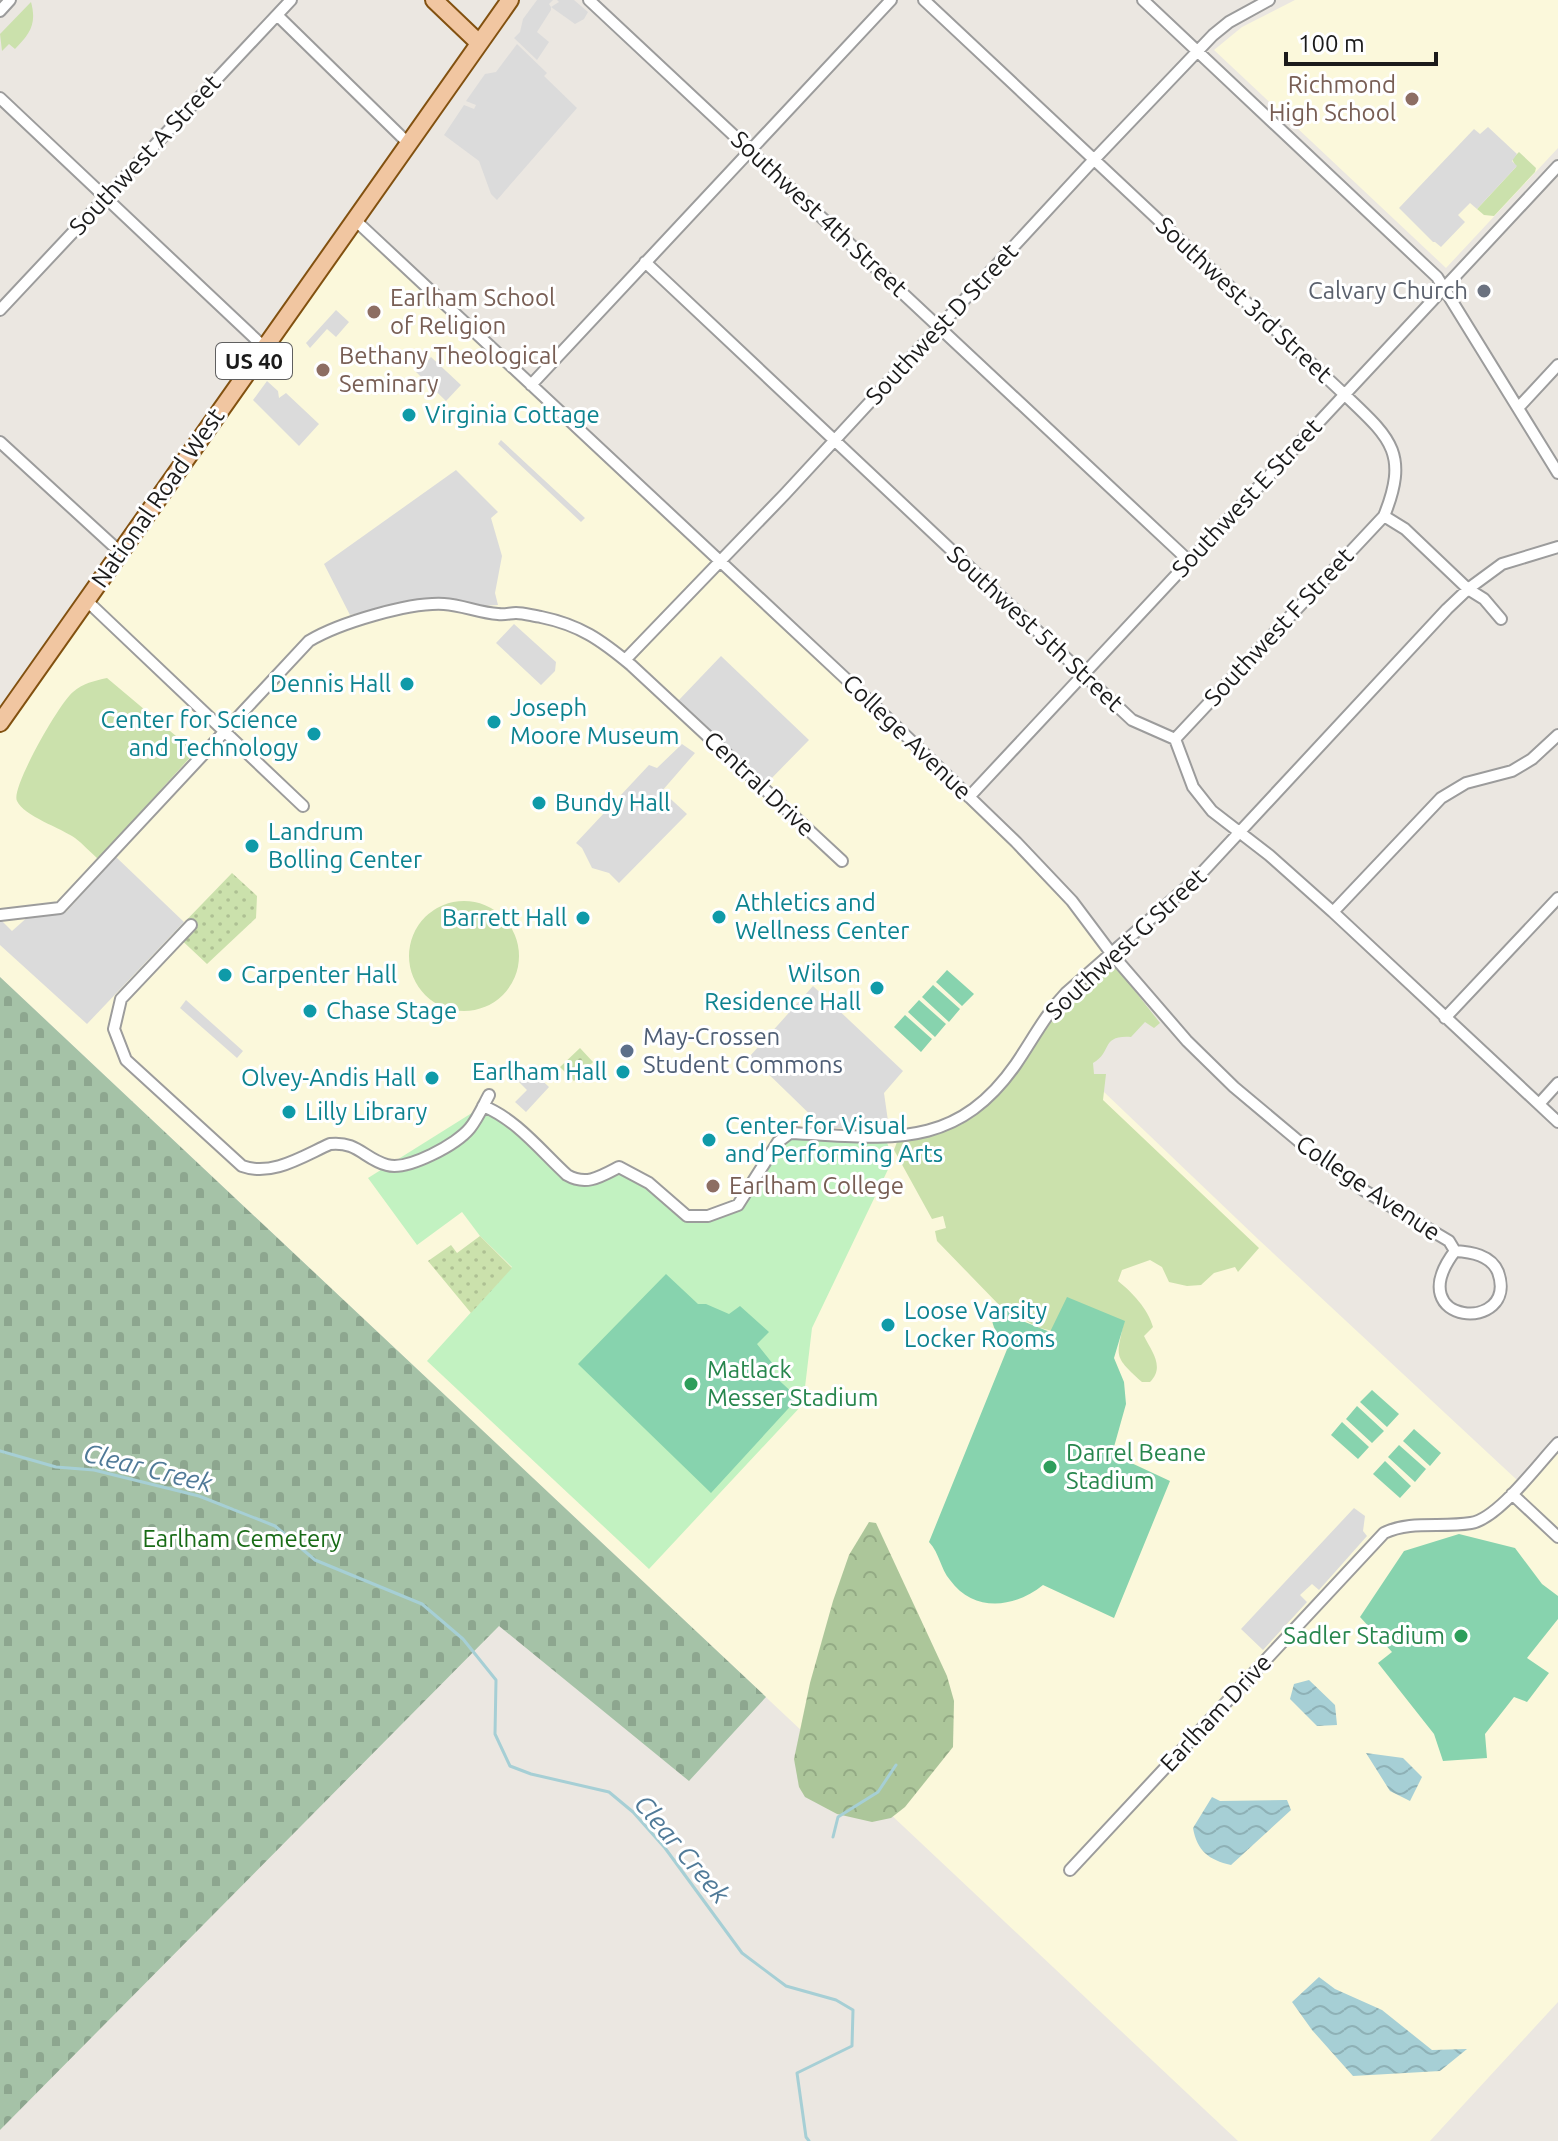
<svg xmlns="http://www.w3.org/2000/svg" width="1558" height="2141" font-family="Ubuntu,sans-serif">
  <defs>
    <pattern id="forest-crowns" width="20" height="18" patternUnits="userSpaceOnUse" patternTransform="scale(2)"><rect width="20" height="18" fill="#acc69a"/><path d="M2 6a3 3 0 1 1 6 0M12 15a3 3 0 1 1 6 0" fill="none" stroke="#93aa84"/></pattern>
    <pattern id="cemetery-stones" width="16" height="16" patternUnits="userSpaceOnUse" patternTransform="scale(2)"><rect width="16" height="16" fill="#a5c2a7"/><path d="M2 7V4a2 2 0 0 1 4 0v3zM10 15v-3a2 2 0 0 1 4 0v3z" fill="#8da68f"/></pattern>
    <pattern id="garden-dots" width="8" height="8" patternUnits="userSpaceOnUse" patternTransform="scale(2)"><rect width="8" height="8" fill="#cbe1ac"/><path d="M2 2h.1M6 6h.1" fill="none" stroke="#aec093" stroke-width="1.8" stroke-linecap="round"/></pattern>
    <pattern id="water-waves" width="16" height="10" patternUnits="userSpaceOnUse" patternTransform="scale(2)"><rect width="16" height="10" fill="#a6cfd5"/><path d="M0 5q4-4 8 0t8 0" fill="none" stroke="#8eb1b6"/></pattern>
  </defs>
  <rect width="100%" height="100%" fill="#ebe7e1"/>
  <!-- education -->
  <path fill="#fbf8db" d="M1295,0H1558V148L1446,268L1214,50L1242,27Z
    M355,220L1016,842L1111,953L1038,1029L1259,1240L1517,1480L1558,1439V2002L1430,2141H1238L0,977V723Z"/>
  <!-- grass -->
  <path fill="#cbe1ac" d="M31,2C37,24 30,34 15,49L9,44L2,51L0,34Z
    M1519,152L1536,168L1535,172L1494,216L1484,215L1477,209L1516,167L1512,159Z
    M107,678L195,752L98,859C90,852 83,844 75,838C61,828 24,816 17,801C10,789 60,702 73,692C83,683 94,681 107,678Z
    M409 956a55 55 0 1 1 110 0a55 55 0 1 1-110 0Z
    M1107,966L1117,968L1160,1023L1154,1028L1145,1022L1131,1037C1100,1035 1113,1052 1093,1063L1094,1074H1106L1103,1100L1259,1248L1238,1272L1235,1267L1214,1273L1201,1285L1187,1286L1169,1282L1162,1267L1150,1260L1122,1270L1118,1281C1132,1292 1148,1309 1153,1327L1144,1336C1152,1352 1165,1367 1150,1382H1142C1112,1355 1117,1357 1124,1321C1087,1327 1042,1345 1016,1310L1002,1308L937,1241L935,1231L946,1228L943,1216L932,1219L894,1150L897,1142C947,1139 991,1109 1020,1068C1045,1032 1065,987 1107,966Z"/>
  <!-- forest -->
  <path fill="url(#forest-crowns)" d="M869,1522L876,1523L947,1676L954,1701L953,1747L905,1807L891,1818L872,1822L837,1814L805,1797L799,1787L794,1759L810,1683L833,1601L849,1555Z"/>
  <!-- cemetery -->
  <path fill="url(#cemetery-stones)" d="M0,977L766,1697L689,1781L499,1626L0,2130Z"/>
  <!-- park -->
  <path fill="#c2f2c1" d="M483,1106L576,1180L619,1167L688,1216L738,1205L790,1133L885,1137L893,1159L812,1328L803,1404L649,1569L427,1361L512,1267L480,1236L462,1212L417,1245L368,1178Z"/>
  <!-- garden -->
  <path fill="url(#garden-dots)" d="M232,873L257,896L256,918L207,964L174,933Z
    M580,1048L593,1062L574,1081L560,1067Z
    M480,1236L512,1268L471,1313L428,1261L451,1245L457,1253Z"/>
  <!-- pitch -->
  <path fill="#87d3ae" d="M947,970L974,994L962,1006L936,982Z
    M933,985L960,1009L949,1022L922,997Z
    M919,1000L946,1024L935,1037L908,1012Z
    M905,1015L932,1039L921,1052L894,1027Z
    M666,1274L698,1304H706L729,1314L740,1306L769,1332L757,1344L773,1364L768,1370L798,1398L711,1493L578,1364Z
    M1067,1297L1125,1321L1114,1358L1124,1382L1126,1404L1112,1454L1170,1481L1114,1618L1043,1585C1015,1608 974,1613 950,1580C940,1568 940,1554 929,1542L1010,1342C999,1338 994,1331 992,1320L1002,1308L1016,1310L1025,1322L1050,1332Z
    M1372,1390L1399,1414L1387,1427L1360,1402Z
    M1357,1406L1384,1431L1372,1443L1346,1419Z
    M1342,1422L1369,1447L1358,1459L1331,1435Z
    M1414,1429L1441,1453L1430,1466L1403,1441Z
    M1399,1445L1426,1469L1415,1482L1388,1457Z
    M1385,1461L1411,1486L1400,1498L1373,1474Z
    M1459,1534L1515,1548L1542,1584L1558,1596V1619L1527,1658L1549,1673L1527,1702L1514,1697L1485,1734L1487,1758L1443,1761L1434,1734L1378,1663L1392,1652L1360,1617L1404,1551Z"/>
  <!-- parking -->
  <path fill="#dbdbdb" d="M537,0H553L549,4L551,7L559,2L557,0H574L588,12L584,19L575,24L551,7V10L537,32L549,42L537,60L514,38L520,32L523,19Z
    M517,44L547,73L544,76L577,108L497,200L491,194L479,161L444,135L464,105L474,109L476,105L466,101L485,74L496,72Z
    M1488,127L1517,154L1512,161L1517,166L1477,209L1470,203L1458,215L1465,222L1441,247L1435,242H1433L1399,208L1474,129L1480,134Z
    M336,310L349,322L336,337L327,329L310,348L306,343Z
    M431,357L461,385L446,401L416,372Z
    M267,381L278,391L279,398L286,393L319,424L299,446L253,400Z
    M501,440L585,518L581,522L498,444Z
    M456,470L498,512L491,518L502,556L495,593L498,605L480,606L427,598L350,615L324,564Z
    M514,624L556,662L555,671L541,685L496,643Z
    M721,656L809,740L766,784L678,701Z
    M682,744L695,753L662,791L687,814L619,883L609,873L592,868L582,848L576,843L649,765L657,768Z
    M116,857L184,922L87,1024L0,945V919L12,931L30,915L66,912Z
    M813,986L903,1071L884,1093L889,1128H824L750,1056Z
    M186,1000L243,1051L237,1058L180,1008Z
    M530,1069L549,1087L526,1112L515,1102L527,1090L518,1081Z
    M1354,1508L1365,1516L1363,1531L1367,1536L1319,1590L1312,1584L1300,1595L1307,1602L1263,1650L1241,1629Z"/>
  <!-- water -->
  <path fill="url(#water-waves)" d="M1309,1680L1335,1705L1337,1725L1317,1726L1290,1699L1294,1684Z
    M1366,1753L1403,1758L1422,1777L1410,1801L1390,1791Z
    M1212,1797L1220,1801L1287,1800L1291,1810L1231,1865C1209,1860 1197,1851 1193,1828Z
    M1319,1977L1335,1989L1382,2010L1432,2050L1467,2049L1440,2071L1353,2076L1312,2030L1292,2002Z"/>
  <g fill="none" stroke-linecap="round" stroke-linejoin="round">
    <!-- stream -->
    <path stroke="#a6cfd5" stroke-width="3" d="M0,1451L56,1467L94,1470L199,1496L275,1526L315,1560L422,1604L463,1639L496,1680L495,1734L510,1766L531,1774L609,1792L633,1812L665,1848L742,1953L786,1986L836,2000L853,2010L852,2046L797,2073L806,2137L809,2141
      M833,1837L838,1817L878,1792L896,1765"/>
    <!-- minor casing -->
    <g stroke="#9c9c9c" stroke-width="14">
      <path id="minor" d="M589,0L1188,560
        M924,0L1344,394C1389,437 1410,452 1384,516L1175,739
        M1143,0L1437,277L1558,473
        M0,11L10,0
        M277,15L410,145
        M0,98L264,347
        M355,220L875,706L1016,842L1072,901L1111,953L1187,1041L1234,1087L1314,1154L1365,1191L1449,1241L1455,1251
        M645,262L1132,720L1175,739L1193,787L1212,811L1269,855L1333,912L1558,1122
        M0,310L291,0
        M531,385L891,0
        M1518,408L1558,365
        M0,442L119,551
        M1384,516L1405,529L1468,589L1484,599L1501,619
        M86,600L303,806
        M625,660L785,494L1087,167L1213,35L1229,22L1269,0
        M969,797L1558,166
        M1333,912L1441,798L1466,783L1512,771L1532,759L1558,735
        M0,915L60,908L309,641C339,623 409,602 444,604C462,605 480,613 498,614C505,615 510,613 516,613C524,613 533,616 541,617C580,625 601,640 631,665L842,861
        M191,925L121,999L114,1029L126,1060L242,1166C272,1177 303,1156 330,1144C358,1141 364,1159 387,1165C408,1171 457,1144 470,1128C478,1118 483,1106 489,1095
        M1445,1018L1558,898
        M1539,1104L1558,1083
        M483,1106C516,1119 541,1151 567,1175C586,1186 600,1177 619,1167L649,1183L687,1216H708L738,1205L778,1142L790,1133C885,1137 954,1153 1016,1064C1033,1039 1045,1015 1066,993L1196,879L1447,609L1468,589L1502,564L1558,547
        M1455,1251C1471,1252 1491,1255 1498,1272C1520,1334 1398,1326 1455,1251Z
        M1512,1494L1558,1537
        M1070,1870L1384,1533C1411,1520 1441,1528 1471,1523C1498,1519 1538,1464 1558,1443"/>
    </g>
    <!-- primary casing -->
    <g stroke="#825110" stroke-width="20">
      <path id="primary" d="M434,0L479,43
        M0,723L510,0"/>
    </g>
    <!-- minor -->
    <use href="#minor" stroke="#fff" stroke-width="10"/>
    <!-- primary -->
    <use href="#primary" stroke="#f1c6a1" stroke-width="16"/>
  </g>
  <!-- markers -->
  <g fill="#8d6e63" stroke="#fff" stroke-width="3">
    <circle cx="1412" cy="99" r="8"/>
    <circle cx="374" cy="312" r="8"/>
    <circle cx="323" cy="370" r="8"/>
    <circle cx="713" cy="1186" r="8"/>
  </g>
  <circle fill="#6b7280" stroke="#fff" stroke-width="3" cx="1484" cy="291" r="8"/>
  <g fill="#0f9aa8" stroke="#fff" stroke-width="3">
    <circle cx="409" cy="415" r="8"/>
    <circle cx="407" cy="684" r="8"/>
    <circle cx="494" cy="722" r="8"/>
    <circle cx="314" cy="734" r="8"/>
    <circle cx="539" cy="803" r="8"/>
    <circle cx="252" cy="846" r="8"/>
    <circle cx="719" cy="917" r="8"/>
    <circle cx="583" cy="918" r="8"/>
    <circle cx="225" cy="975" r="8"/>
    <circle cx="877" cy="988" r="8"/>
    <circle cx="310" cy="1011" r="8"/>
    <circle cx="623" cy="1072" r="8"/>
    <circle cx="432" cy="1078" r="8"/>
    <circle cx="289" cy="1112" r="8"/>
    <circle cx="709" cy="1140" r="8"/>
    <circle cx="888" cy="1325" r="8"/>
  </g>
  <circle fill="#5c6f8a" stroke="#fff" stroke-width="3" cx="627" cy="1051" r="8"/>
  <g fill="#2e9e5b" stroke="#fff" stroke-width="3">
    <circle cx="691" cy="1384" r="8"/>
    <circle cx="1050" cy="1467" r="8"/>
    <circle cx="1461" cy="1636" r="8"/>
  </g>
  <g text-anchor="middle" stroke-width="6" stroke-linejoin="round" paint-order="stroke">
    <!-- shield labels -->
    <rect fill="#fff" stroke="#5f5f5f" stroke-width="2" x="216" y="343" width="76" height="36" rx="6"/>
    <g font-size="22" font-weight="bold" fill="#1b1b1b">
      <text x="254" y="369">US 40</text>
    </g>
    <!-- education labels -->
    <g font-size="24" fill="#785e54" stroke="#fff" text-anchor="start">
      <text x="1396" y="93" text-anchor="end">Richmond<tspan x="1396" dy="28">High School</tspan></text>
      <text x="390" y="306">Earlham School<tspan x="390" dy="28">of Religion</tspan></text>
      <text x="339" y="364">Bethany Theological<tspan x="339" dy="28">Seminary</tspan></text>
      <text x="729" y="1194">Earlham College</text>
    </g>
    <!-- street labels -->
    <g font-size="24" fill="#1b1b1b" stroke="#fff">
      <text transform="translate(145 155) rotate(-47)" y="8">Southwest A Street</text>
      <text transform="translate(819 214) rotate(43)" y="8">Southwest 4th Street</text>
      <text transform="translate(1244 300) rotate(43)" y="8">Southwest 3rd Street</text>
      <text transform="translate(942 324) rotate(-47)" y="8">Southwest D Street</text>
      <text transform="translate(158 498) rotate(-55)" y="8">National Road West</text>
      <text transform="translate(1247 498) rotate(-47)" y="8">Southwest E Street</text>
      <text transform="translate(1279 627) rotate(-47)" y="8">Southwest F Street</text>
      <text transform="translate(1035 629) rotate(43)" y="8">Southwest 5th Street</text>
      <text transform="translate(907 737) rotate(44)" y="8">College Avenue</text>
      <text transform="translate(759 784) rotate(43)" y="8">Central Drive</text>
      <text transform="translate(1126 944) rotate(-43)" y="8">Southwest G Street</text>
      <text transform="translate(1368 1188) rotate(34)" y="8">College Avenue</text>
      <text transform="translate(1216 1713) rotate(-47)" y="8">Earlham Drive</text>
    </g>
    <!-- worship labels -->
    <g font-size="24" fill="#5b616d" stroke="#fff" text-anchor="end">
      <text x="1468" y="299">Calvary Church</text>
    </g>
    <!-- culture labels -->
    <g font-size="24" fill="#0d838f" stroke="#fff" text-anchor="start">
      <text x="425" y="423">Virginia Cottage</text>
      <text x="391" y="692" text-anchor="end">Dennis Hall</text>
      <text x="510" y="716">Joseph<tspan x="510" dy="28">Moore Museum</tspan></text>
      <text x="298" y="728" text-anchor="end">Center for Science<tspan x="298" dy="28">and Technology</tspan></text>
      <text x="555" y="811">Bundy Hall</text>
      <text x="268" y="840">Landrum<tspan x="268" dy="28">Bolling Center</tspan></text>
      <text x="735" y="911">Athletics and<tspan x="735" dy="28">Wellness Center</tspan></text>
      <text x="567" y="926" text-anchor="end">Barrett Hall</text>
      <text x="861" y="982" text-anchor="end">Wilson<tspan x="861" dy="28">Residence Hall</tspan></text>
      <text x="241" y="983">Carpenter Hall</text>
      <text x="326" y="1019">Chase Stage</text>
      <text x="607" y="1080" text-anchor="end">Earlham Hall</text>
      <text x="416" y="1086" text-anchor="end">Olvey-Andis Hall</text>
      <text x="305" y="1120">Lilly Library</text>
      <text x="725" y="1134">Center for Visual<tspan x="725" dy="28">and Performing Arts</tspan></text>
      <text x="904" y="1319">Loose Varsity<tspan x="904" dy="28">Locker Rooms</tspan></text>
    </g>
    <!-- service labels -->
    <g font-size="24" fill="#4e5e75" stroke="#fff" text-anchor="start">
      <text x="643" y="1045">May-Crossen<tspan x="643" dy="28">Student Commons</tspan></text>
    </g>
    <!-- leisure labels -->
    <g font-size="24" fill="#27864d" stroke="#fff" text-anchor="start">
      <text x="707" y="1378">Matlack<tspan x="707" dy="28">Messer Stadium</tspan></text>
      <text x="1066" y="1461">Darrel Beane<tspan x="1066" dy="28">Stadium</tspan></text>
      <text x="1445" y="1644" text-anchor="end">Sadler Stadium</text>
    </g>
    <!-- park labels -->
    <g font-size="24" fill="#186b16" stroke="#fff">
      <text x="242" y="1547">Earlham Cemetery</text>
    </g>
    <!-- water labels -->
    <g font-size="26" font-style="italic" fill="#507a98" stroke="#fff">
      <text transform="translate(148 1468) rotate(14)" y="9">Clear Creek</text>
      <text transform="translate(682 1849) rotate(50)" y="9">Clear Creek</text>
    </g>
  </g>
  <!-- scale -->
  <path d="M1286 52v12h150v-12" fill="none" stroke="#1b1b1b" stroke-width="4"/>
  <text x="1298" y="52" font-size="24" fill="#1b1b1b" stroke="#ffffff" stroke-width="6" paint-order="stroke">100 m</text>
</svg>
